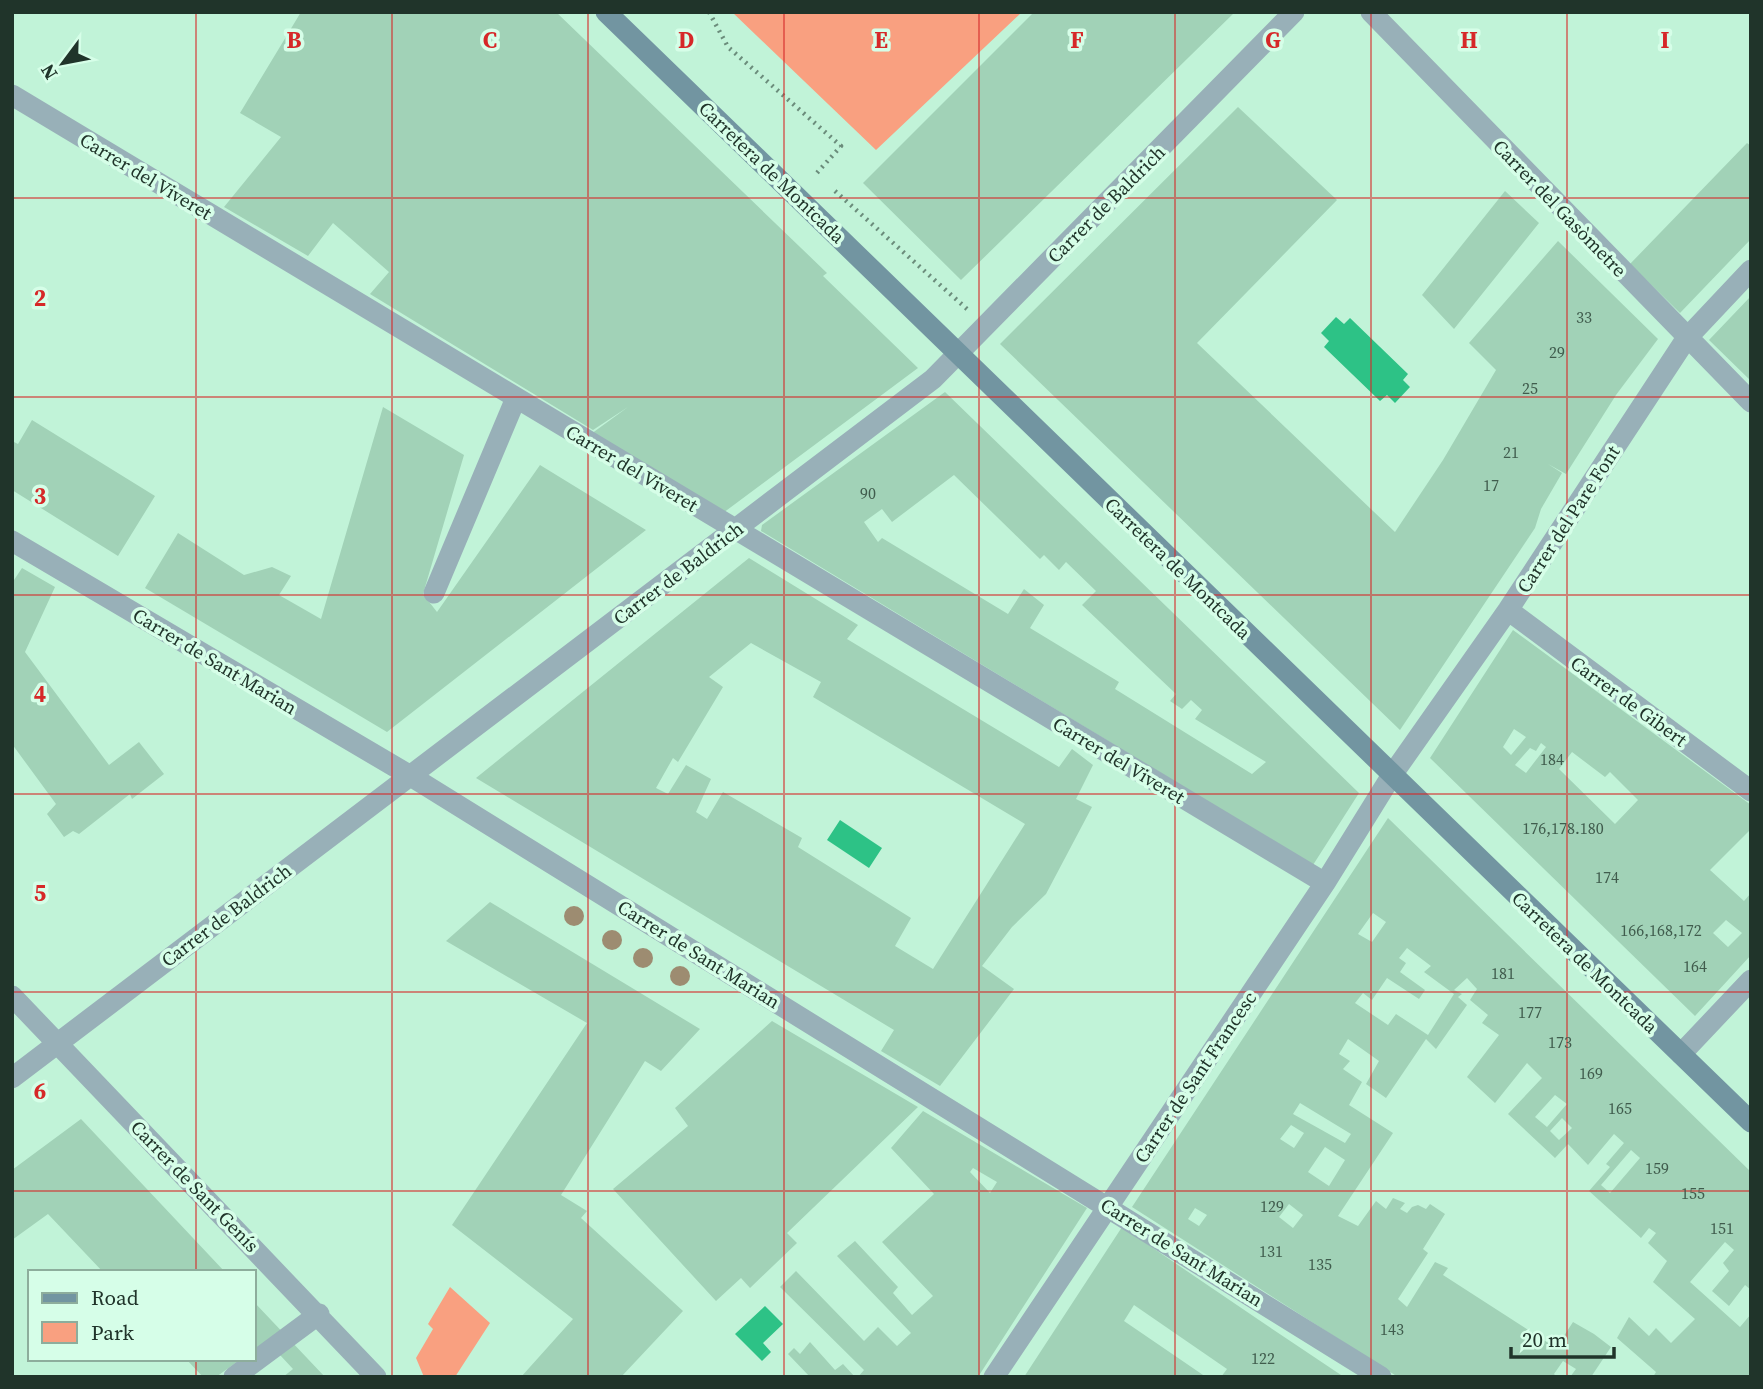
<svg xmlns="http://www.w3.org/2000/svg" width="1763" height="1389" font-family="'Source Serif 4',serif">
  <rect width="100%" height="100%" fill="#c1f3d8"/>
  <!-- green -->
  <path fill="#f9a080" d="M732,12H1022L876,150Z
    M450,1287L490,1323L455,1377H424L416,1358L433,1329L428,1324Z"/>
  <!-- water -->
  <path fill="#2dc286" d="M1336,317L1344,324L1350,318L1408,374L1403,380L1410,387L1395,403L1387,395L1380,401L1324,347L1329,341L1321,333Z
    M840,820L882,848L869,868L827,840Z
    M765,1306L783,1324L763,1343L771,1352L762,1361L735,1334Z"/>
  <!-- building -->
  <path fill="#a1d2b7" fill-rule="evenodd" d="M301,12H556L827,273L823,276L918,368L723,513L591,434L628,407L593,430L370,294L389,272L333,223L308,256L224,207L281,137L240,113Z
    M1034,12H1235L961,280L863,183Z
    M1238,107L1337,200L1197,343L1395,532L1443,460L1496,370L1469,343L1558,241L1658,339L1616,395L1566,474L1548,464L1562,473L1541,509L1535,528L1400,730L1000,344Z
    M1747,143L1751,146V239L1680,313L1630,264Z
    M1505,191L1539,223L1454,329L1422,295Z
    M1751,296V381L1709,340Z
    M945,392L1359,793L1313,865L761,531L762,525ZM954,475L1040,559L1044,555L1059,570L1066,562L1096,591L1082,605L1176,694L1170,701L1182,709L1191,700L1202,710L1195,719L1266,762L1252,774L1115,689L1119,682L1030,628L1044,605L1024,589L1008,614L882,538L878,542L864,522L882,509L892,522Z
    M383,407L464,455L423,594L437,612L540,465L646,530L387,732L145,588L178,533L244,575L272,567L291,576L279,595L321,619Z
    M32,420L155,496L118,556L12,490V441L18,444Z
    M749,558L858,625L847,639L1059,767L1072,749L1093,765L1076,799L1092,807L1046,894L1012,927L982,966L1014,989L940,1086L881,1051L894,1030L476,778ZM751,643L821,682L813,697L1025,824L933,969L895,946L911,918L798,847L802,838L723,792L707,819L696,812L711,779L686,765L668,794L656,788L673,758L678,762L723,687L709,677Z
    M22,568L55,587L25,652L109,765L139,742L164,774L132,799L130,794L79,834L73,831L64,837L47,814L56,804L12,744V583Z
    M1513,630L1751,805V829L1710,870L1744,901L1751,893V955L1695,1016L1430,758ZM1514,729L1526,737L1511,755L1503,747ZM1541,743L1546,747L1526,773L1515,765L1530,748L1536,751ZM1572,752L1605,777L1610,772L1638,800L1615,824L1559,769ZM1726,920L1742,933L1728,947L1713,933Z
    M1388,818L1751,1172V1290L1745,1285L1729,1306L1712,1291L1729,1271L1723,1263L1734,1250L1725,1242L1690,1282L1740,1327L1751,1314V1377H1653L1656,1372L1617,1338L1629,1317L1649,1336L1656,1328L1671,1343L1695,1319L1653,1282L1667,1261L1648,1243L1656,1233L1649,1228L1641,1238L1589,1191L1610,1167L1606,1164L1624,1143L1614,1134L1588,1165L1568,1144L1555,1158L1508,1114L1542,1078L1527,1063L1495,1103L1467,1077L1499,1035L1482,1023L1488,1015L1470,1000L1477,989L1467,978L1454,990L1462,994L1458,997L1467,1005L1436,1049L1426,1039L1386,1098L1366,1084L1379,1061L1348,1039L1339,1054L1350,1061L1343,1069L1362,1082L1349,1105L1393,1133L1338,1216L1358,1226L1376,1201L1386,1209L1393,1198L1405,1203L1400,1209L1407,1213L1412,1207L1418,1205L1426,1209L1430,1204L1445,1214L1423,1249L1428,1253L1398,1299L1407,1307L1435,1262L1448,1268L1443,1275L1556,1348L1573,1322L1594,1334L1611,1347L1591,1377H1570L1576,1369L1563,1361L1554,1374L1557,1377H1398L1132,1207ZM1373,913L1386,922L1372,942L1358,934ZM1407,948L1431,966L1424,972L1454,994L1428,1035L1396,1014L1388,1025L1355,1003L1363,993L1372,1000L1387,978L1419,999L1425,990L1400,972L1406,963L1399,958ZM1555,1095L1567,1104L1547,1127L1535,1117ZM1300,1103L1351,1134L1345,1143L1293,1114ZM1562,1118L1572,1128L1559,1140L1550,1131ZM1291,1125L1304,1133L1294,1148L1280,1139ZM1325,1147L1345,1160L1329,1186L1308,1172ZM1631,1150L1640,1158L1610,1193L1601,1185ZM1289,1204L1303,1215L1293,1228L1279,1217ZM1195,1208L1207,1215L1199,1226L1188,1219Z
    M490,902L700,1029L661,1071L645,1061L561,1195L587,1211L581,1218L683,1311L621,1377H521L573,1319L452,1225L587,1023L446,941Z
    M772,1021L918,1107L787,1233L797,1243L750,1288L741,1278L716,1301L613,1189L688,1126L675,1108Z
    M923,1111L1087,1208L978,1377H858L864,1370L780,1287L796,1271L864,1341L878,1327L897,1346L911,1333L837,1256L855,1241L898,1287L893,1293L912,1315L933,1296L882,1242L934,1194L891,1148ZM973,1168L997,1182L990,1193L970,1172Z
    M81,1119L225,1272H103L48,1214L12,1240V1170Z
    M1122,1227L1259,1320L1344,1377H1221L1227,1369L1134,1305L1124,1321L1206,1377H1024Z
    M254,1302L325,1377H283L293,1369L267,1341L254,1350Z
    M810,1342L835,1370L843,1364L855,1377H810L788,1354L794,1348L800,1354Z
    M186,1359H241L216,1377H203Z"/>
  <g fill="none" stroke-linecap="round" stroke-linejoin="round">
    <!-- path -->
    <path stroke="#6b8c7b" stroke-width="4.5" stroke-dasharray="2 5" stroke-linecap="butt" d="M709,12L728,47L841,146L816,174
      M835,191L967,309"/>
    <!-- street -->
    <path stroke="#98b0b8" stroke-width="21" d="M1371,12L1751,402
      M12,95L1325,883
      M12,541L409,775L1381,1377
      M434,593L516,398
      M1508,610L1751,791
      M12,996L376,1377
      M1681,1054L1751,980
      M12,1078L933,379L1294,12
      M234,1377L319,1314
      M994,1377L1325,883L1392,775L1508,610L1686,339L1751,270"/>
    <!-- secondary -->
    <path stroke="#7295a1" stroke-width="21" d="M606,12L1751,1122"/>
  </g>
  <!-- trees -->
  <g fill="#9d8c71">
    <circle cx="574" cy="916" r="10"/>
    <circle cx="612" cy="940" r="10"/>
    <circle cx="643" cy="958" r="10"/>
    <circle cx="680" cy="976" r="10"/>
  </g>
  <!-- grid -->
  <path fill="none" stroke="#d62828" stroke-width="2" stroke-opacity="0.55" d="M196,12V1272M392,12V1377M588,12V1377M784,12V1377M979,12V1377M1175,12V1377M1371,12V1377M1567,12V1377M12,198H1751M12,397H1751M12,595H1751M12,794H1751M12,992H1751M12,1191H1751M196,1359V1377"/>
  <g text-anchor="middle" stroke-width="7" stroke-linejoin="round" paint-order="stroke">
    <!-- number labels -->
    <g font-size="16" fill="#405c4d">
      <text x="1584" y="323">33</text>
      <text x="1557" y="358">29</text>
      <text x="1530" y="394">25</text>
      <text x="1511" y="458">21</text>
      <text x="1491" y="491">17</text>
      <text x="868" y="499">90</text>
      <text x="1552" y="765">184</text>
      <text x="1563" y="834">176,178.180</text>
      <text x="1607" y="883">174</text>
      <text x="1661" y="936">166,168,172</text>
      <text x="1695" y="972">164</text>
      <text x="1503" y="979">181</text>
      <text x="1530" y="1018">177</text>
      <text x="1560" y="1048">173</text>
      <text x="1591" y="1079">169</text>
      <text x="1620" y="1114">165</text>
      <text x="1657" y="1174">159</text>
      <text x="1693" y="1199">155</text>
      <text x="1272" y="1212">129</text>
      <text x="1722" y="1234">151</text>
      <text x="1271" y="1257">131</text>
      <text x="1320" y="1270">135</text>
      <text x="1392" y="1335">143</text>
      <text x="1263" y="1364">122</text>
    </g>
    <!-- street labels -->
    <g font-size="19" fill="#20342a" stroke="#d6fee8">
      <text transform="translate(772 172) rotate(44)" y="7">Carretera de Montcada</text>
      <text transform="translate(146 176) rotate(31)" y="7">Carrer del Viveret</text>
      <text transform="translate(1106 204) rotate(-45)" y="7">Carrer de Baldrich</text>
      <text transform="translate(1560 208) rotate(46)" y="7">Carrer del Gasòmetre</text>
      <text transform="translate(632 468) rotate(31)" y="7">Carrer del Viveret</text>
      <text transform="translate(1568 519) rotate(-57)" y="7">Carrer del Pare Font</text>
      <text transform="translate(1178 568) rotate(44)" y="7">Carretera de Montcada</text>
      <text transform="translate(678 573) rotate(-37)" y="7">Carrer de Baldrich</text>
      <text transform="translate(215 661) rotate(31)" y="7">Carrer de Sant Marian</text>
      <text transform="translate(1629 701) rotate(36)" y="7">Carrer de Gibert</text>
      <text transform="translate(1119 760) rotate(31)" y="7">Carrer del Viveret</text>
      <text transform="translate(226 915) rotate(-37)" y="7">Carrer de Baldrich</text>
      <text transform="translate(699 954) rotate(32)" y="7">Carrer de Sant Marian</text>
      <text transform="translate(1585 962) rotate(44)" y="7">Carretera de Montcada</text>
      <text transform="translate(1195 1077) rotate(-56)" y="7">Carrer de Sant Francesc</text>
      <text transform="translate(195 1186) rotate(46)" y="7">Carrer de Sant Genís</text>
      <text transform="translate(1182 1252) rotate(32)" y="7">Carrer de Sant Marian</text>
    </g>
  </g>
  <g font-size="23" text-anchor="middle" font-weight="bold" fill="#d62828" stroke="#d6fee8" stroke-width="7" stroke-linejoin="round" paint-order="stroke">
    <text x="294" y="48">B</text>
    <text x="490" y="48">C</text>
    <text x="686" y="48">D</text>
    <text x="881" y="48">E</text>
    <text x="1077" y="48">F</text>
    <text x="1273" y="48">G</text>
    <text x="1469" y="48">H</text>
    <text x="1665" y="48">I</text>
    <text x="40" y="306">2</text>
    <text x="40" y="504">3</text>
    <text x="40" y="702">4</text>
    <text x="40" y="901">5</text>
    <text x="40" y="1099">6</text>
  </g>
  <!-- border -->
  <rect width="1763" height="1389" fill="none" stroke="#20342a" stroke-width="28"/>
  <!-- legend -->
  <rect x="28" y="1270" width="228" height="91" fill="#d6fee8" stroke="#8dad9c" stroke-width="2"/>
  <rect x="42" y="1293" width="35" height="10" fill="#7295a1" stroke="#8dad9c" stroke-width="2"/>
  <text x="91" y="1305" font-size="21" fill="#20342a">Road</text>
  <rect x="42" y="1322" width="35" height="21" fill="#f9a080" stroke="#8dad9c" stroke-width="2"/>
  <text x="91" y="1340" font-size="21" fill="#20342a">Park</text>
  <!-- north arrow -->
  <g transform="translate(63 63) rotate(238)" stroke="#d6fee8" stroke-width="5" paint-order="stroke">
  <path d="M0-5L12 26L0 18L-12 26Z" fill="#20342a"/>
  <text y="-10" font-size="19" font-weight="bold" text-anchor="middle" fill="#20342a">N</text>
  </g>
  <!-- scale -->
  <path d="M1511 1347v10h103v-10" fill="none" stroke="#20342a" stroke-width="3.5"/>
  <text x="1522" y="1347" font-size="21" fill="#20342a" stroke="#d6fee8" stroke-width="5" paint-order="stroke">20 m</text>
</svg>
